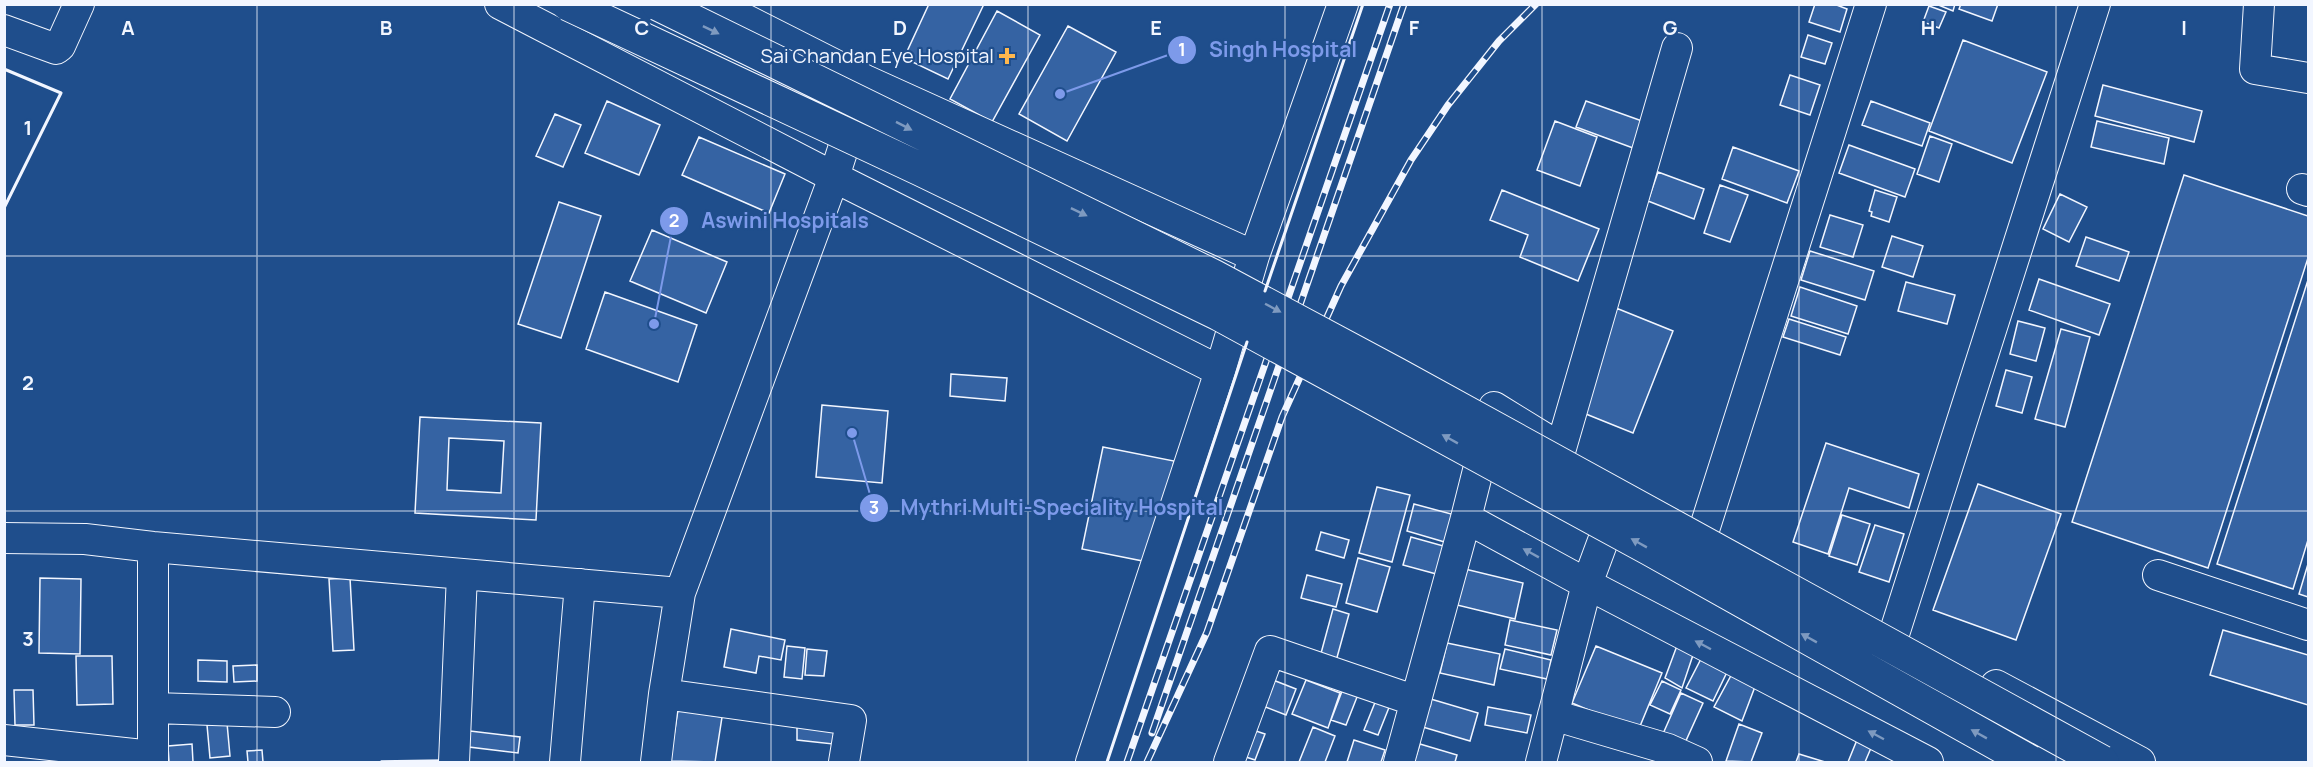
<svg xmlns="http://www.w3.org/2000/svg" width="2313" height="767" font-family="Manrope,sans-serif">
  <rect width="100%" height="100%" fill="#1f4e8c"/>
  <!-- building -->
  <path fill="#3563a3" stroke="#f2f6ff" stroke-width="1.5" fill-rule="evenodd" d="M929,4H984L948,79L904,58Z
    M1815,4H1834L1847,9L1840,32L1809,22Z
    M1936,4H1955L1953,11Z
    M1961,4H1998L1992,21L1959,9Z
    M1929,6L1946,12L1939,28L1923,22Z
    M997,11L1040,35L992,122L950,99Z
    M1068,26L1116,52L1067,141L1019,114Z
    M1808,35L1832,43L1825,64L1801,57Z
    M1963,40L2047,72L2012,163L1929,131Z
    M1790,75L1820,85L1810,115L1780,105Z
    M2103,85L2202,111L2194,142L2095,116Z
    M607,101L660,125L639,175L585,153Z
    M1586,101L1642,121L1633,148L1576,127Z
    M1871,101L1930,123L1922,146L1862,125Z
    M555,114L581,125L563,167L536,156Z
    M1555,121L1597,137L1580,186L1537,170Z
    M2097,121L2169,138L2164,164L2091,147Z
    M1930,136L1952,144L1939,182L1917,174Z
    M699,137L785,174L769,213L682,175Z
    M1849,145L1915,169L1905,197L1839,173Z
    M1733,147L1799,171L1787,203L1722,179Z
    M1658,172L1704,189L1694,219L1648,201Z
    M2184,175L2308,216V258L2208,568L2072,522Z
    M1720,185L1748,195L1730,242L1704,233Z
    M1502,190L1599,229L1578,281L1520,257L1528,235L1490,220Z
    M1875,190L1897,197L1889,222L1871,216L1872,212L1869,211Z
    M2060,194L2087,207L2069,242L2043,229Z
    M559,202L601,216L561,338L518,324Z
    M1830,215L1863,225L1853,257L1820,247Z
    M652,230L727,262L706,313L630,281Z
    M1892,236L1923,246L1913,277L1882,267Z
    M2086,237L2129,252L2119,281L2076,266Z
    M1810,251L1874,271L1865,300L1801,280Z
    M2039,279L2110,304L2099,335L2029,310Z
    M2308,280V540L2293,589L2217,564Z
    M1906,282L1955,295L1947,324L1898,311Z
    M1800,287L1857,306L1848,334L1791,316Z
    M605,292L697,325L678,382L586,349Z
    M1616,308L1673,331L1633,433L1576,410Z
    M1789,319L1846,337L1840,355L1783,337Z
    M2018,321L2045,328L2036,361L2010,354Z
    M2061,329L2090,337L2065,427L2035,419Z
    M2006,370L2032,377L2022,413L1996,406Z
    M951,374L1007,378L1005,401L950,396Z
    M822,405L888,411L882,483L816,477Z
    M420,417L541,423L536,520L415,513ZM449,438L504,441L501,493L447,490Z
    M1826,443L1919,474L1909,508L1849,488L1828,554L1793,542Z
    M1103,447L1174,461L1153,563L1082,549Z
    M1978,484L2061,514L2016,640L1933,610Z
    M1377,487L1410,495L1392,562L1359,553Z
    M1414,504L1455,515L1448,543L1407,531Z
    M1842,515L1870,524L1857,565L1829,556Z
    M1875,525L1904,534L1889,582L1859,572Z
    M1321,532L1349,540L1344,558L1316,550Z
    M1411,537L1447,547L1440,575L1403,565Z
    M1358,558L1390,567L1377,612L1346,603Z
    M2308,564V597L2299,594Z
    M1465,569L1523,583L1515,619L1457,605Z
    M1307,575L1342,584L1336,607L1301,598Z
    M40,578L81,579L80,654L39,653Z
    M350,578L354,650L333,651L329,579Z
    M1333,609L1349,614L1336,661L1320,657Z
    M1510,620L1557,630L1551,655L1505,645Z
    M731,629L785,640L781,660L759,656L756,673L724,667Z
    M2223,630L2308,655V705L2210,675Z
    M1447,643L1500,654L1494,685L1440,673Z
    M1678,643L1694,652L1682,688L1665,678Z
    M787,646L805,648L802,679L784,677Z
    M1596,646L1662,673L1638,731L1572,703Z
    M807,649L827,651L824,676L805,675Z
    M1505,649L1551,660L1547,679L1500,669Z
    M1704,653L1729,668L1713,701L1686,688Z
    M76,656H112L113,704L77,705Z
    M198,660L227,661V682L198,681Z
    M257,665V681L234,682L233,666Z
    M1734,670L1756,684L1742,721L1714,707Z
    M1273,680L1296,689L1286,715L1263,706Z
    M1306,680L1340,693L1328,728L1292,714Z
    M1662,681L1681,690L1670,714L1650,705Z
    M1344,686L1359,692L1346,725L1331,720Z
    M14,690H33L34,725H15Z
    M1681,693L1703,703L1684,745L1662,736Z
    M1424,697L1478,713L1470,741L1416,725Z
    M1376,700L1390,705L1378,735L1364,730Z
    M1488,707L1531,715L1527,733L1485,725Z
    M678,710L722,717L715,762L670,761Z
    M227,723L230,756L210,758L207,725Z
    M1739,724L1762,733L1751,762L1726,761Z
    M797,726L834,729L833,744L797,740Z
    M1313,727L1335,736L1325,762H1299Z
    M1250,729L1265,734L1255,760L1240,755Z
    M470,731L520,737L518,753L469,747Z
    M1859,735L1874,741L1865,762H1848Z
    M1354,740L1385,750L1381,762H1347Z
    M192,744L193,762H169L168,746Z
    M1420,744L1457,755L1455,762H1414Z
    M262,750L263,762H248L247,751Z
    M1799,754L1825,762H1796Z
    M443,760V762H383L382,761Z"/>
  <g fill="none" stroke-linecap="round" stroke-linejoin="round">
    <!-- minor casing -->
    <g stroke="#f2f6ff" stroke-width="32">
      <path id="minor" d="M500,4L834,177L1220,371
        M715,4L865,80L1254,256
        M2259,4L2255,69L2308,78
        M4,30L56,49L60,46L79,4
        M2302,189L2308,191
        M1561,448L1677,48
        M1466,518L1587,584L1928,762
        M1704,530L1871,4
        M4,538L85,539L153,547L680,593
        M2158,575L2308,625
        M1895,631L2095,4
        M1996,685L2140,762
        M664,694L851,720L844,762
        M154,708L275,712
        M1553,715L1668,749L1697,762
        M4,740L152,756
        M153,762V547
        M454,762L462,574
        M565,762L580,584
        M656,762L664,694L680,593L834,177L865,80
        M1091,762L1220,371L1254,256L1343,4
        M1229,762L1270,651L1416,701
        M1399,762L1466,518L1494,407L1559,447
        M1541,762L1587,584L1617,503"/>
    </g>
    <!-- minor -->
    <use href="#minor" stroke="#1f4e8c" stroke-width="30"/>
    <!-- rail casing -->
    <g stroke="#f2f6ff" stroke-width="7">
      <path id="rail" d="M1152,733L1404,4
        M1127,762L1390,4
        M1147,762L1207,632L1282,417L1341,286L1411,160L1448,105L1499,41L1536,4"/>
    </g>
    <!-- rail -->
    <use href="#rail" stroke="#1f4e8c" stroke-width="4.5" stroke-dasharray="14" stroke-linecap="butt"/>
    <!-- major-bridge casing -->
    <g stroke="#f2f6ff" stroke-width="35" stroke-linecap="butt">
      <path id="major-bridge" d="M568,4L920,169L1219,314L1650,549L2030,762
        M658,4L1213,276L1396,374L2102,762"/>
    </g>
    <!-- major-bridge -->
    <use href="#major-bridge" stroke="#1f4e8c" stroke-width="33"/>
    <!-- wall -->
    <path stroke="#f2f6ff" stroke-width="3" d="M4,69L61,93L4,208
      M1265,291L1363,4
      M1107,762L1247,342"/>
  </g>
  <!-- one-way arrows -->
  <defs><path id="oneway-solid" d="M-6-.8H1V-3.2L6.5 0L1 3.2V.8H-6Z" transform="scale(1.5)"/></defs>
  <g fill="#7e9ac0">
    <use href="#oneway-solid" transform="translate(711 30) rotate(26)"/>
    <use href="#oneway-solid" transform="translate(904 126) rotate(27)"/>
    <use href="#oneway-solid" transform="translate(1079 212) rotate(26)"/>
    <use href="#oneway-solid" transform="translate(1273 308) rotate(28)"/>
    <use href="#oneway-solid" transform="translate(1450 439) rotate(-151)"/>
    <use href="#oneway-solid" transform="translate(1639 543) rotate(-151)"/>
    <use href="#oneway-solid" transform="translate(1531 553) rotate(-151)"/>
    <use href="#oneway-solid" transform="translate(1809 638) rotate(-151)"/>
    <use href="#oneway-solid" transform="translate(1703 645) rotate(-152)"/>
    <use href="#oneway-solid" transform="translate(1979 734) rotate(-151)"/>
    <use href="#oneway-solid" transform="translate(1876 735) rotate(-152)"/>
  </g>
  <!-- grid -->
  <path fill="none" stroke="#f2f6ff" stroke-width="1.5" stroke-opacity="0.55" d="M257,4V762M514,4V762M771,4V762M1028,4V762M1285,4V762M1542,4V762M1799,4V762M2056,4V762M4,256H2308M4,511H2308"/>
  <!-- markers -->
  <path fill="#ffb74d" stroke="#1f4e8c" stroke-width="2" d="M1004 47h6v6h6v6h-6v6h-6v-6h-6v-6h6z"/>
  <g text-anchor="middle" stroke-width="4.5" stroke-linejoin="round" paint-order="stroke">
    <!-- poi labels -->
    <g font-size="20" fill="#f2f6ff" stroke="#1f4e8c" text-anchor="end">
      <text x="994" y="63">Sai Chandan Eye Hospital</text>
    </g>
  </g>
  <g font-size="20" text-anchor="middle" font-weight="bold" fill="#f2f6ff" stroke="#1f4e8c" stroke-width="4.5" stroke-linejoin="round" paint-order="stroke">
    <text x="128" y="35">A</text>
    <text x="386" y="35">B</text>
    <text x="642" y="35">C</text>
    <text x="900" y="35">D</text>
    <text x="1156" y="35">E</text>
    <text x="1414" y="35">F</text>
    <text x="1670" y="35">G</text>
    <text x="1928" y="35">H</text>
    <text x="2184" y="35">I</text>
    <text x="28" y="135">1</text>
    <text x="28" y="390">2</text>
    <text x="28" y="646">3</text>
  </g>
  <!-- callouts -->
  <path fill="none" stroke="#7d9aea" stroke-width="2" d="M1060 94L1182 50M654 324L674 221M852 433L874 508"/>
  <g fill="#7d9aea" stroke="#1f4e8c" stroke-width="2">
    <circle cx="1060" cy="94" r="6"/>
    <circle cx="654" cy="324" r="6"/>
    <circle cx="852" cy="433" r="6"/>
    <circle cx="1182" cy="50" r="15"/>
    <circle cx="674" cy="221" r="15"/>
    <circle cx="874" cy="508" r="15"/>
  </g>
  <g font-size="18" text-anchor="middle" font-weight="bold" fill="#fff">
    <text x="1182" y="56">1</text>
    <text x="674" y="227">2</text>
    <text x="874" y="514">3</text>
  </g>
  <g font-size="21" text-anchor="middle" font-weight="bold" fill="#7d9aea" stroke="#1f4e8c" stroke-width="4.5" stroke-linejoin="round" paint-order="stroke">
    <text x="1283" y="57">Singh Hospital</text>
    <text x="785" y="228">Aswini Hospitals</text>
    <text x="1062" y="515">Mythri Multi-Speciality Hospital</text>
  </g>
  <!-- border -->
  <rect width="2313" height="767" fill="none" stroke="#f2f6ff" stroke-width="12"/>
</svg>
